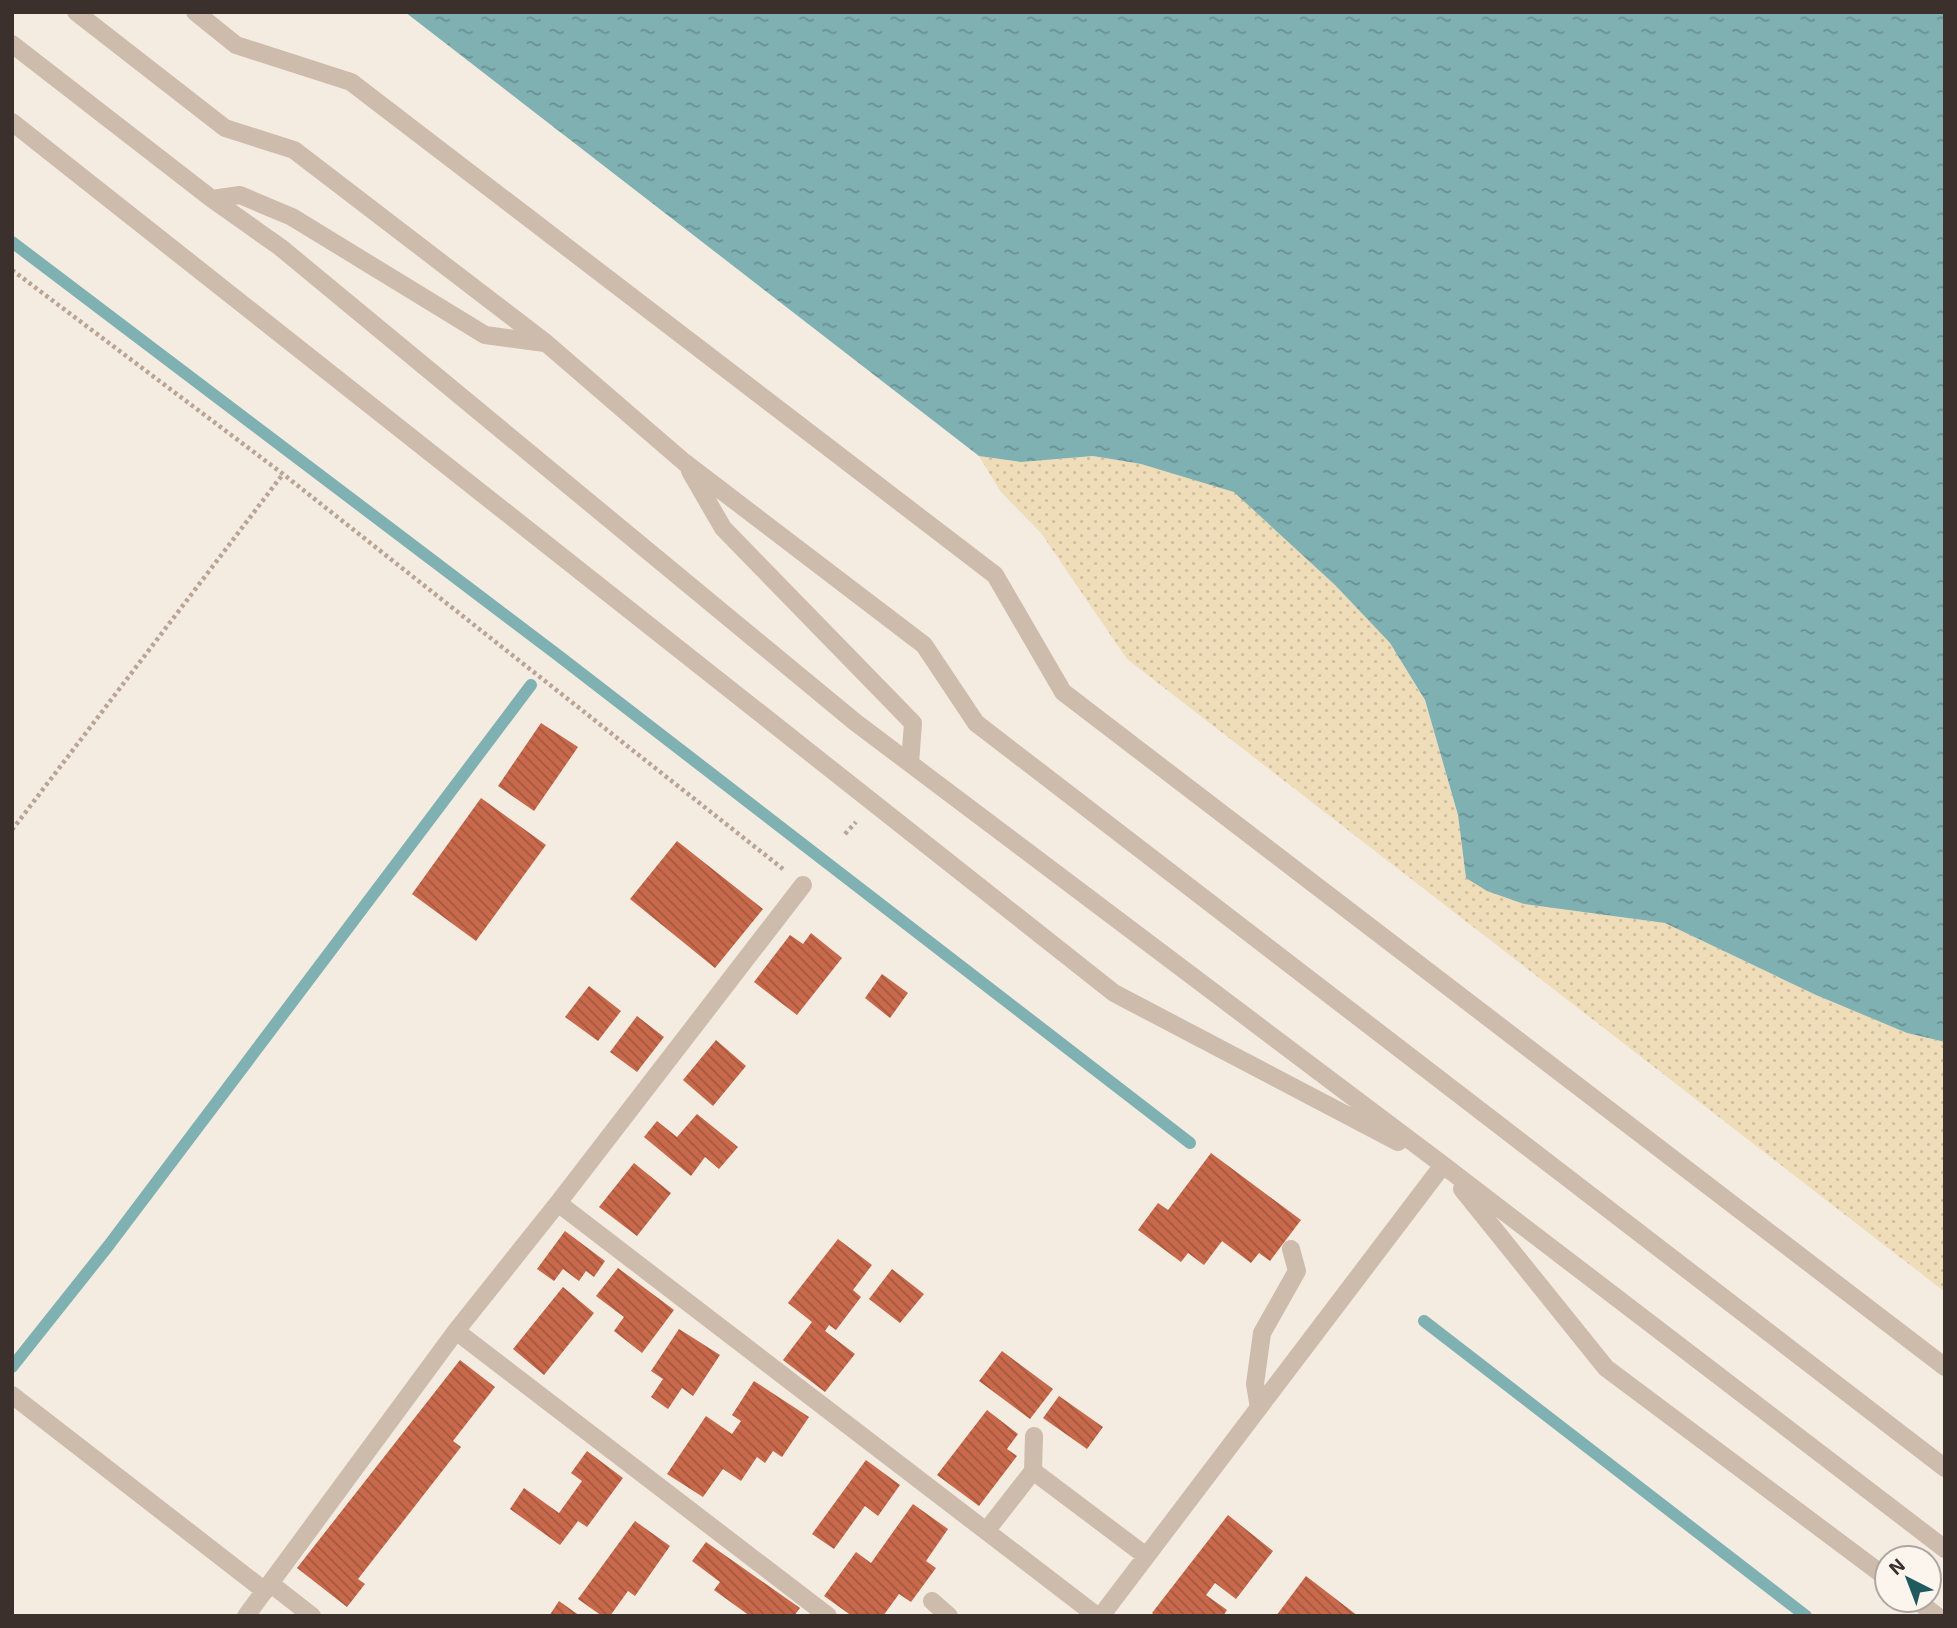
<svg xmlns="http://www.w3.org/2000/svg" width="1957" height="1628" font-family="'Exo 2',sans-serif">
  <defs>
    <pattern id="sand-dots" width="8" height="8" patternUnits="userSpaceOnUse" patternTransform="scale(1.75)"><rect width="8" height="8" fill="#efdcb8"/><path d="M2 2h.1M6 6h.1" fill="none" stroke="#cebd9e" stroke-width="1.8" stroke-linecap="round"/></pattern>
    <pattern id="water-ripples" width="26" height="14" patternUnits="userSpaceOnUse" patternTransform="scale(1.75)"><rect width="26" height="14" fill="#7fb0b2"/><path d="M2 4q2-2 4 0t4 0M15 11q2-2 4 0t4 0" fill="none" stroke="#699091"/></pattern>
    <pattern id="building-back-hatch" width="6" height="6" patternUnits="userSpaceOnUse" patternTransform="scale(1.75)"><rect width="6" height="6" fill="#c8694b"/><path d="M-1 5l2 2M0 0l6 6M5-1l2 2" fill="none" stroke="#a4573f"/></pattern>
  </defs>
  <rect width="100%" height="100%" fill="#f4ebe1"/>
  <!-- sand -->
  <path fill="url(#sand-dots)" d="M979,456L1021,462L1093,456L1141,464L1234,491L1335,585L1390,643L1425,701L1458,815L1466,878L1524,904L1665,923L1816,995L1907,1033L1945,1042V1292L1127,659L1041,533L1001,492Z"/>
  <!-- water -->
  <path fill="url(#water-ripples)" d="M405,12H1945V1042L1907,1033L1816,995L1665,923L1524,904L1487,891L1466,878L1458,815L1425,700L1390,643L1335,585L1234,492L1141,464L1093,456L1021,462L979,456Z"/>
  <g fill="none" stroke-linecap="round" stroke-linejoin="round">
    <!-- stream -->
    <path stroke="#7fb0b2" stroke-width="12" d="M12,242L555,653L1190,1143
      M1424,1321L1806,1616
      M12,1367L109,1245L531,685"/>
  </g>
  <!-- building -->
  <path fill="url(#building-back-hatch)" d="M541,723L578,747L534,811L498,786Z
    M481,798L546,845L476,941L412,894Z
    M677,841L763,909L715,968L630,899Z
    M811,933L842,958L797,1015L754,982L790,935L803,944Z
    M882,974L908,993L890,1018L865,998Z
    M589,986L621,1011L598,1041L565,1017Z
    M637,1016L664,1037L637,1072L610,1052Z
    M716,1040L746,1066L713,1106L683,1080Z
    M697,1114L738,1147L719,1169L705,1157L691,1176L644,1137L657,1121L677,1137Z
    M1211,1153L1301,1220L1270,1261L1259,1253L1251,1263L1222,1241L1204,1265L1188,1253L1181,1262L1138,1230L1158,1203L1168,1210Z
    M634,1163L671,1193L637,1236L599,1207Z
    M565,1231L605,1261L594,1277L586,1271L579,1281L563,1269L554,1281L537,1269Z
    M838,1239L872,1265L853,1290L861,1297L836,1330L829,1325L825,1331L855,1354L825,1392L783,1360L812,1322L788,1303Z
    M618,1268L674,1310L642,1353L614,1331L624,1317L596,1296Z
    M892,1269L924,1294L900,1323L869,1299Z
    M563,1287L594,1313L544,1375L513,1349Z
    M679,1329L720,1355L693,1396L682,1388L668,1409L651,1397L663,1379L651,1371Z
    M1002,1351L1053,1389L1030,1419L979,1381Z
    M460,1360L495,1387L453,1441L461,1447L358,1579L365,1584L347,1607L297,1568Z
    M754,1381L809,1417L782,1457L773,1451L765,1463L757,1457L741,1481L723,1469L703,1497L667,1474L706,1416L732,1434L741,1421L732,1415Z
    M1059,1396L1103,1427L1087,1449L1043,1418Z
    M987,1410L1018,1434L1007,1449L1017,1456L979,1506L937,1475Z
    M587,1451L623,1478L587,1527L578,1521L560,1545L510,1509L524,1488L559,1513L582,1481L571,1473Z
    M866,1460L900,1485L878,1516L865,1506L834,1549L812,1534Z
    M913,1504L948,1529L926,1561L936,1568L911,1602L899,1594L883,1616H852L824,1596L856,1552L871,1563Z
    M1228,1515L1273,1551L1236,1599L1215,1583L1206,1595L1227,1610L1223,1616H1156L1152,1613Z
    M635,1521L670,1546L635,1596L628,1591L610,1616H602L578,1599Z
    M706,1542L800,1608L794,1616H750L714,1590L720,1582L692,1561Z
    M1306,1576L1358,1616H1276Z
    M559,1601L580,1616H549Z"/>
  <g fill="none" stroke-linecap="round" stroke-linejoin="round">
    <!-- path -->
    <path stroke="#b9a596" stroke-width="4.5" stroke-dasharray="3.5 3.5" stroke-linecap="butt" d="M12,270L283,474L783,869
      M12,830L283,474
      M845,834L856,822"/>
    <!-- minor -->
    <path stroke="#cdbbac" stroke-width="18" d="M76,12L225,128L294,150L546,343L684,462L924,645L976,723L1945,1468
      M195,12L236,45L351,82L995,575L1063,692L1945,1367
      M12,44L212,199L280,247L855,722L1443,1165L1945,1549
      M12,122L1114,993L1398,1142
      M212,199L240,195L292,217L485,335L545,343
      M690,471L723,528L913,723L910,763
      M1462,1189L1606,1368L1887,1578
      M558,1203L1097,1616
      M456,1331L828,1616
      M12,1395L265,1591
      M1259,1408L1255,1384L1262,1333L1297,1271L1291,1249
      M1034,1436L1033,1471L1146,1556
      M987,1530L1033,1471
      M271,1584L312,1616
      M1916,1600L1937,1616
      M932,1601L949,1616
      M246,1616L456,1331L558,1203L803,885
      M1101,1616L1443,1165"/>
  </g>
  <!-- border -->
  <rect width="1957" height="1628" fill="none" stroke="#3b302b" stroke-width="28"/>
  <!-- north arrow -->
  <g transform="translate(1908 1579) rotate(318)"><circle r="33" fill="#fbf5ee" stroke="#aea6a0" stroke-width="2"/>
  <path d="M0-5L12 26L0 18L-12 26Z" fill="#1f5a5e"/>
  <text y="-10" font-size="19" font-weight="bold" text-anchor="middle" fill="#3b302b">N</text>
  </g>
</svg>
